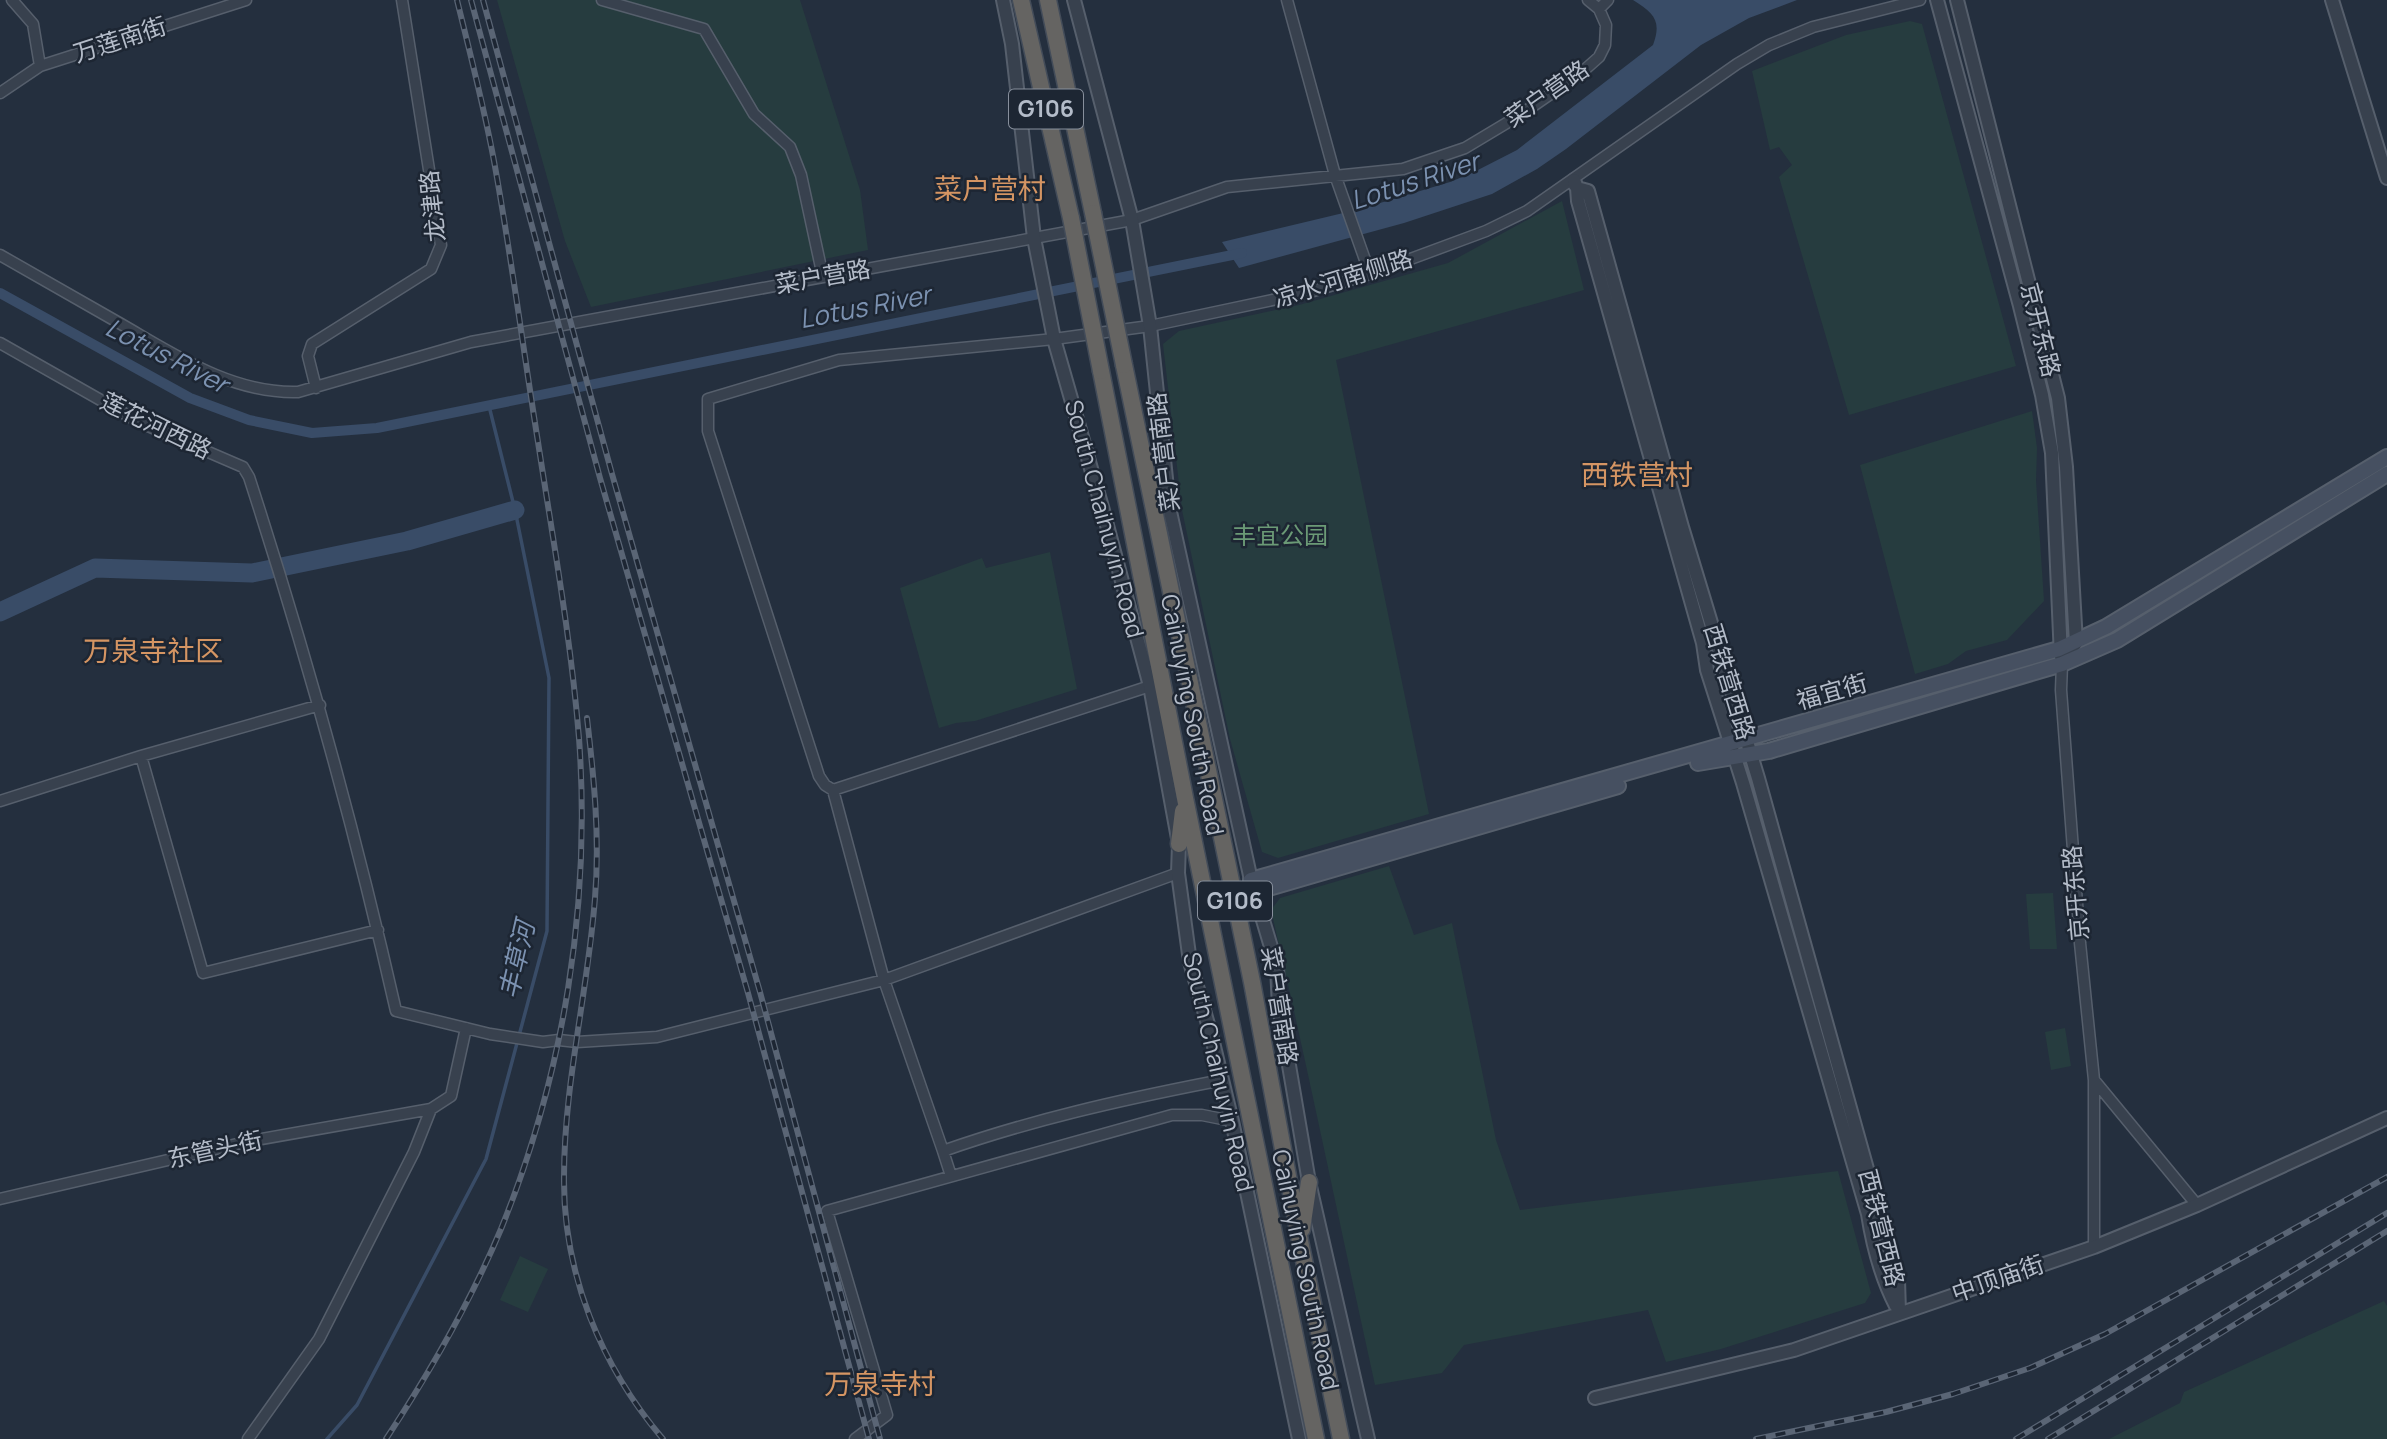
<svg xmlns="http://www.w3.org/2000/svg" width="2387" height="1439" font-family="Manrope,'Noto Sans SC',sans-serif">
  <rect width="100%" height="100%" fill="#242f3e"/>
  <!-- green -->
  <path fill="#263c3f" d="M497,0H800L860,190L868,250L591,307L565,241Z
    M1910,21L1922,24L2016,366L1849,415L1779,177L1792,165L1779,147L1770,150L1752,71L1846,35Z
    M1562,201L1584,290L1336,360L1429,814L1278,858L1262,852L1230,739L1182,510L1163,344L1179,331L1299,305L1448,263Z
    M2032,411L2037,448L2036,481L2044,601L2007,640L1966,651L1948,664L1915,674L1860,465Z
    M1050,552L1077,689L975,721L956,723L939,728L900,588L982,558L986,568Z
    M1389,866L1414,935L1452,923L1496,1140L1520,1210L1838,1171L1871,1293L1865,1303L1721,1349L1666,1362L1648,1310L1464,1345L1442,1373L1375,1385C1340,1227 1308,1068 1271,910L1280,898Z
    M2053,893L2057,949H2030L2026,894Z
    M2065,1028L2071,1066L2051,1070L2045,1032Z
    M520,1256L548,1269L528,1312L500,1300Z
    M2384,1301L2387,1306V1439H2109L2180,1403L2184,1392Z"/>
  <!-- water -->
  <path fill="#394c67" d="M1633,0H1797L1749,18L1701,45L1566,149L1537,169L1492,194L1404,223L1239,268L1222,242L1360,209L1450,182L1472,173L1517,150L1653,45C1662,21 1654,13 1633,0Z"/>
  <g fill="none" stroke-linecap="round" stroke-linejoin="round">
    <!-- stream -->
    <path stroke="#394c67" stroke-width="3.5" d="M327,1439L357,1405L486,1159L547,931L549,678L515,510L489,406"/>
    <!-- canal -->
    <path stroke="#394c67" stroke-width="10" d="M0,293L190,398L249,420L312,433L377,428L1242,253"/>
    <!-- river -->
    <path stroke="#394c67" stroke-width="19" d="M0,612L95,568L252,573L407,541L515,510"/>
    <!-- minor casing -->
    <g stroke="#565f6c" stroke-width="13">
      <path id="minor" d="M12,0L33,24L40,66
        M602,0L704,29L754,114L790,147L801,175L823,277
        M1287,0L1335,175L1370,274
        M1588,0L1599,9L1608,0
        M0,93L40,66L246,0
        M0,255C40,278 80,301 121,324C175,355 232,394 298,392L471,342L1132,220L1227,187L1403,169L1465,148L1520,115L1581,73L1599,57L1605,45L1606,25L1599,9
        M0,343L141,423L243,467L249,477C306,653 355,830 396,1011L490,1034L543,1042L559,1040L577,1042L657,1037L884,980L1178,873
        M316,388L308,356L312,344L431,269L441,245L402,0
        M2062,664L2061,690L2080,943L2094,1080V1247
        M141,756L203,973L378,930
        M833,790L1150,686
        M0,801L141,756L320,705
        M2094,1080L2197,1205
        M1212,1082C1120,1100 1031,1120 943,1151L884,980L833,790L825,785L819,776L708,431V399L839,360L1054,339L1150,326L1310,292L1370,274L1486,231L1527,211L1737,64L1769,45L1813,27L1920,0
        M943,1151L951,1176
        M0,1199L250,1141L431,1109
        M248,1439L319,1339L414,1152L431,1109L451,1096L466,1028
        M855,1439L887,1415L827,1211L1172,1115H1202L1232,1121"/>
    </g>
    <!-- tertiary casing -->
    <g stroke="#565f6c" stroke-width="16">
      <path id="tertiary" d="M1003,0L1012,44L1034,238L1054,339L1104,514L1150,686L1179,844L1178,873L1190,962L1212,1038L1232,1121L1299,1439
        M1074,0L1132,220L1150,326L1169,507L1251,880L1277,967L1279,1007L1309,1182L1368,1439
        M1937,0L2020,306L2042,395L2052,453L2061,657
        M1957,0L2058,398L2066,467L2076,643L2062,664
        M2332,0L2387,178
        M1574,180L1577,188L1588,191L1682,527L1758,778L1898,1280L1899,1312
        M1574,184L1577,188L1578,201L1703,643L1707,670L1743,783L1868,1214C1873,1246 1881,1277 1896,1306
        M1595,1398L1794,1350L2094,1247L2197,1205L2387,1118"/>
    </g>
    <!-- secondary casing -->
    <g stroke="#565f6c" stroke-width="18">
      <path id="secondary" d="M1698,763L1769,751L2062,664L2117,640L2387,474
        M1251,880L2059,649L2106,627L2387,457
        M1255,892L1618,786"/>
    </g>
    <!-- trunk casing -->
    <g stroke="#434c59" stroke-width="19">
      <path id="trunk" d="M1021,0L1071,218
        M1048,0L1093,213
        M1124,365L1252,982L1300,1241L1341,1439
        M1101,371L1185,798L1316,1439
        M1179,844L1183,811
        M1302,1229L1309,1182"/>
    </g>
    <!-- minor -->
    <use href="#minor" stroke="#38414e" stroke-width="10"/>
    <!-- tertiary -->
    <use href="#tertiary" stroke="#38414e" stroke-width="12"/>
    <!-- secondary -->
    <use href="#secondary" stroke="#465061" stroke-width="14"/>
    <!-- trunk -->
    <use href="#trunk" stroke="#656462" stroke-width="16"/>
    <!-- rail casing -->
    <g stroke="#5a6575" stroke-width="6">
      <path id="rail" d="M471,0L600,478L748,993L869,1439
        M483,0L612,474L760,992L880,1439
        M587,718C594,778 600,838 595,898C588,991 564,1083 564,1177C563,1274 601,1366 663,1439
        M386,1439C430,1372 470,1303 501,1229C564,1074 591,905 579,738C571,639 553,540 538,442C523,348 511,254 494,161C484,107 470,53 457,0
        M1756,1439L1886,1412L1953,1394L2030,1368L2105,1334L2387,1177
        M2016,1439L2387,1213
        M2048,1439L2387,1231"/>
    </g>
    <!-- rail -->
    <use href="#rail" stroke="#1d2633" stroke-width="3.5" stroke-dasharray="10" stroke-linecap="butt"/>
    <!-- trunk-bridge casing -->
    <g stroke="#434c59" stroke-width="19" stroke-linecap="butt">
      <path id="trunk-bridge" d="M1093,213L1124,365
        M1071,218L1101,371"/>
    </g>
    <!-- trunk-bridge -->
    <use href="#trunk-bridge" stroke="#656462" stroke-width="16"/>
  </g>
  <g text-anchor="middle" stroke-width="5" stroke-linejoin="round" paint-order="stroke">
    <!-- shield labels -->
    <g fill="#1d2633" stroke="#878f9c" stroke-width="2">
      <rect x="1009" y="89.5" width="74" height="39" rx="5"/>
      <rect x="1198" y="881.5" width="74" height="39" rx="5"/>
    </g>
    <g font-size="23" font-weight="bold" fill="#b4bcc9">
      <text x="1046" y="117">G106</text>
      <text x="1235" y="909">G106</text>
    </g>
    <!-- street labels -->
    <g font-size="24" fill="#b4bcc9" stroke="#1d2633">
      <text transform="translate(120 40) rotate(-18)" y="8">万莲南街</text>
      <text transform="translate(1547 94) rotate(-35)" y="8">菜户营路</text>
      <text transform="translate(433 206) rotate(-96)" y="8">龙津路</text>
      <text transform="translate(823 277) rotate(-10)" y="8">菜户营路</text>
      <text transform="translate(1343 279) rotate(-17)" y="8">凉水河南侧路</text>
      <text transform="translate(2040 330) rotate(76)" y="8">京开东路</text>
      <text transform="translate(156 426) rotate(26)" y="8">莲花河西路</text>
      <text transform="translate(1164 452) rotate(-97)" y="8">菜户营南路</text>
      <text transform="translate(1104 519) rotate(75)" y="8">South Chaihuyin Road</text>
      <text transform="translate(1729 682) rotate(73)" y="8">西铁营西路</text>
      <text transform="translate(1832 692) rotate(-16)" y="8">福宜街</text>
      <text transform="translate(1192 715) rotate(79)" y="8">Caihuying South Road</text>
      <text transform="translate(2076 893) rotate(-95)" y="8">京开东路</text>
      <text transform="translate(1279 1006) rotate(81)" y="8">菜户营南路</text>
      <text transform="translate(1218 1072) rotate(77)" y="8">South Chaihuyin Road</text>
      <text transform="translate(215 1150) rotate(-12)" y="8">东管头街</text>
      <text transform="translate(1881 1228) rotate(76)" y="8">西铁营西路</text>
      <text transform="translate(1305 1270) rotate(78)" y="8">Caihuying South Road</text>
      <text transform="translate(1998 1279) rotate(-19)" y="8">中顶庙街</text>
    </g>
    <!-- park labels -->
    <g font-size="24" fill="#6b9a76" stroke="#1d2633">
      <text x="1280" y="544">丰宜公园</text>
    </g>
    <!-- water labels -->
    <g font-size="26" font-style="italic" fill="#7c92b1" stroke="#1d2633">
      <text transform="translate(1415 181) rotate(-18)" y="9">Lotus River</text>
      <text transform="translate(865 307) rotate(-11)" y="9">Lotus River</text>
      <text transform="translate(167 356) rotate(27)" y="9">Lotus River</text>
      <text transform="translate(517 960) rotate(-77)" y="9">丰草河</text>
    </g>
    <!-- quarter labels -->
    <g font-size="28" fill="#d59563" stroke="#1d2633">
      <text x="990" y="199">菜户营村</text>
      <text x="1637" y="485">西铁营村</text>
      <text x="153" y="661">万泉寺社区</text>
      <text x="880" y="1394">万泉寺村</text>
    </g>
  </g>
</svg>
